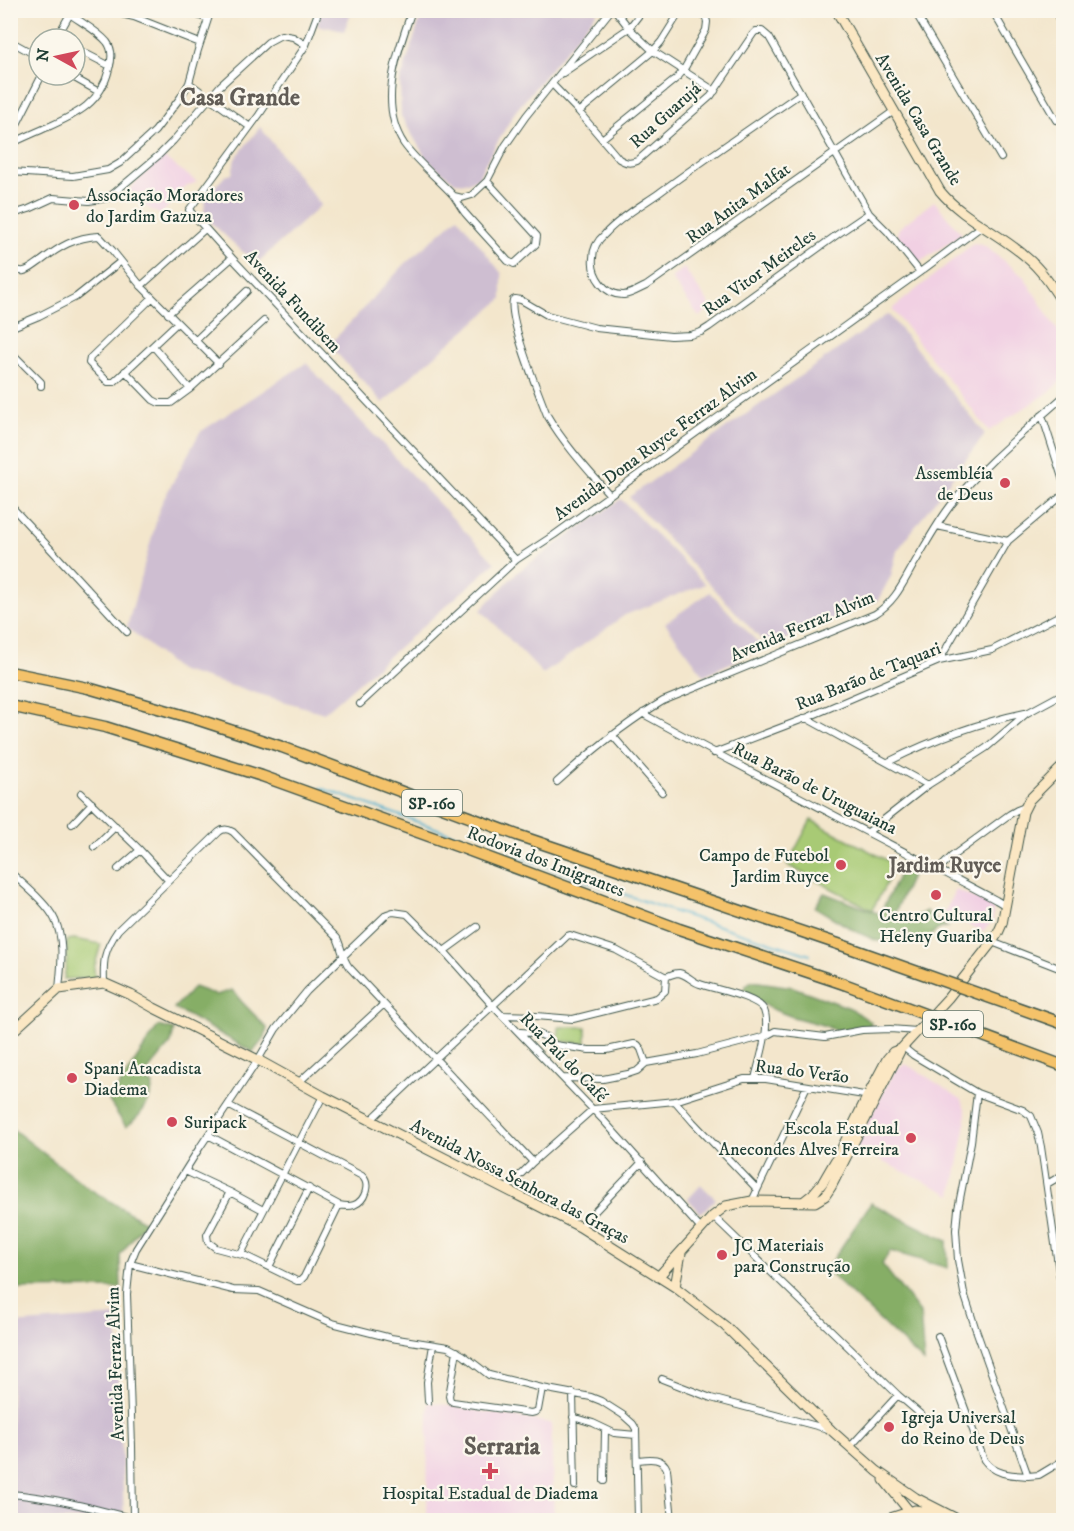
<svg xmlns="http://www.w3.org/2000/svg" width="1074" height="1531" font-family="'IM FELL DW Pica',serif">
  <rect width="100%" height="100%" fill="#fbf7ec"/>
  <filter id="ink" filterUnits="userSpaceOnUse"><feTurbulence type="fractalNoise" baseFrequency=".0167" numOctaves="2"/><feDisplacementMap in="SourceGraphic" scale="12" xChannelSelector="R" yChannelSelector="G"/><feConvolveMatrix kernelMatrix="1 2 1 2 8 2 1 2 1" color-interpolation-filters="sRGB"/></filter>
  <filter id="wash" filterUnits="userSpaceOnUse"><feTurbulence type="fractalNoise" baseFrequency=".008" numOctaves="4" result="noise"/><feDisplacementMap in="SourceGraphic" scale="24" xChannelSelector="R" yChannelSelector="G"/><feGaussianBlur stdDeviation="1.35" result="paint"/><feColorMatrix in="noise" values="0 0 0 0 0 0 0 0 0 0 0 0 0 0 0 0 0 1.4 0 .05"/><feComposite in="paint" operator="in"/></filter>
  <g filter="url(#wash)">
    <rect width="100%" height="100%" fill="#f3e6cc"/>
    <!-- built -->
    <path fill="#f1d0e3" d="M162,156L197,182L183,188L161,215L124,195Z
      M934,201L962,234L917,264L897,234L899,228Z
      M974,243L985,246L1024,277L1054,325L1063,338V379L1051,391L989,431L892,309Z
      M684,268L711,307L699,317L671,278Z
      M956,890L990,905L993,908V921L983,931L943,915Z
      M905,1064L915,1069L961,1099L966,1111L965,1129L952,1195L854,1148L895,1071L899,1067Z
      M428,1402L551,1423L554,1520H427Z"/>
    <!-- industrial -->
    <path fill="#cebed1" d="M423,10L598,11L515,112L483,167L479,177L468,183L455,182L427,160L401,116L400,82Z
      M321,11H352L344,31L317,25Z
      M260,127L321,205L256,264L204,216L205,198L225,176L232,174L235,159Z
      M458,217L502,274V299L418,370L383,403L329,345L405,264Z
      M888,314L985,434L897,551L891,576L878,600L821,626L767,646L629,497Z
      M306,363L495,563L324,713L178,670L127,627L161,504L200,432Z
      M621,499L705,584L625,615L543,674L481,610L516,573Z
      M710,592L763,648L704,675L665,623Z
      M701,1185L716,1199L701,1213L688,1199Z
      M117,1316L124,1520H11V1324Z"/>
    <!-- green -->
    <path fill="#a8ca74" stroke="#648454" stroke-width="1.5" d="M811,820L896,865L872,910L787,865Z
      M74,939L101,944L94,968L95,978L64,979L67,959V940Z
      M559,1027H586V1043L558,1041Z"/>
    <!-- forest -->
    <path fill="#86ae66" stroke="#52764d" stroke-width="1.5" d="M906,860L916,865L894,915L914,918L926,911L932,918L947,927C935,929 931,933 927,944L911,941L910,933L902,932L894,940L877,941L855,931L815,907L824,893L880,914Z
      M752,981L793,987L850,1008L871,1022L870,1027L838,1032L826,1026L793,1017L772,1009L743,992L746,985Z
      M194,987L216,995L232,990L242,1002L267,1028L265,1037L253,1052L174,1008Z
      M158,1026L174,1030L171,1043L142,1078L153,1085C149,1104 142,1115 126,1127L109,1101Z
      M10,1127L91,1190L145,1222L120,1255L121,1288L11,1289Z
      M871,1203L947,1241L948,1268L890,1251L882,1264L920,1313L924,1362L826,1270Z"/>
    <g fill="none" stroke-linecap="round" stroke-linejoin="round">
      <!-- stream -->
      <path stroke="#51b1cf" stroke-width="2" d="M321,788L675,912L810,955"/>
    </g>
  </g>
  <g filter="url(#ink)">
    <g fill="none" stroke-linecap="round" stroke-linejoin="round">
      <!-- street casing -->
      <g stroke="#3f564b" stroke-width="8">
        <path id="street" d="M105,10L134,17L200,43
          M185,10L208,19
          M319,10L306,45L259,115L189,210L232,258L516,560
          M412,10C398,52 377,103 404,144C416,161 437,178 452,194C457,200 460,207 465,213C479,229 494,245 508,261L514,264L536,244L537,236L487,181
          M615,10L629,28L653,51L715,91
          M914,10L1001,158
          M992,10L1056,120
          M1056,10L1064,36
          M10,41L39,57
          M75,48L110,66
          M563,73L629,28L643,10
          M69,75L99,92
          M189,83L250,127
          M552,84L579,112L619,159C626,163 630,164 637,161L711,96L753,34L756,31H762L769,37L869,213L888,232L920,272
          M801,93C754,126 706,158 659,193C642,205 619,218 605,234C598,240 593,248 593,258C591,275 605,296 624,295C632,294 639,289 646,286L894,111
          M579,112L653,51L661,42L681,10
          M10,138L42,75
          M603,138L677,78L683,71L706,30L707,22L706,18L697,10
          M10,144C23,138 36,132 48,127C77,114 101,103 109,69C112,60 113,50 107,42C98,31 82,23 70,14L56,39
          M10,172L73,176L108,170L120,163L155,131L180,98L189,83L198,50L211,10
          M454,196L462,198L472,195L487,181L505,146L526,116L611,10
          M10,215L29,209L53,198L89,201L108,198L159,155L173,141L220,86L268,42L281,35L293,37L306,45
          M10,266C15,269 19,272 24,271C30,270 36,264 41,261C59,247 75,237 99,236L112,250L141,286L219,364
          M141,286L205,229
          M152,298L90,358L89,363L108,382H114L177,323
          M168,314L232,258
          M10,328L39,316L76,297L120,262
          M195,341L247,291
          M153,346L190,389
          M10,351L41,382V386
          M125,371L153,400L159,403H171L190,389L264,321
          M1042,415L1064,484
          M609,494C587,469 564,444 547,415C539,394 508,319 513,300L515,299L521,300L547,315L596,328L671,336L690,335L701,332L709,327L838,234L869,213
          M10,505L127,632
          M937,526L1008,541
          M939,661L1008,541L1064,494
          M360,704L516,560L554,535L920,272L982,226
          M643,713L647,716C762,779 880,838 996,900L1006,906
          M806,718L928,785
          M612,735L662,792
          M714,753L806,718L939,661L992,650L1064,613
          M888,762C932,740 977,723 1025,713
          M557,782C590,752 624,724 663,701L875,614C895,602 903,583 914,564C926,544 937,523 951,505C984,464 1025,431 1064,396
          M81,793L140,850L168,880
          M72,824L92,803
          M868,832L928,785L986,748L1027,713L1064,693
          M94,847L116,826
          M118,869L140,850
          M939,869L951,857L1010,814L1017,810L1025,807
          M10,872C24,885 48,904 55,920C65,941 61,967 59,989
          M992,942L1064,970
          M444,951L477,927
          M104,983C103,960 104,950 118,930L219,832C224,828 228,829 233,832L337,938C342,948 342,958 349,967L533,1162
          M503,1015L536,1016L573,1019L657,998L665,991L666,977
          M520,1032L536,1033L546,1037L555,1045L589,1050H607L634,1044L638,1045L641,1049L646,1063
          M903,1047L913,1055L977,1093L1023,1110L1031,1116L1038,1133L1041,1147L1064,1306
          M563,1078L603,1079L628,1074L637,1071L646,1063L697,1054L747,1041L766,1036L775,1031L825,1037L862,1030L890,1029L917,1031
          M298,1083L384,1004
          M977,1093L971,1142L958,1209L956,1230L958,1260L964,1293L975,1327L1028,1476L1039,1475L1064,1460
          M675,1101L693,1122L757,1189
          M371,1120C435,1058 502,998 567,936L570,935L616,950L666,977C670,975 675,973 679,973C688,975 692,982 700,984C713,989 758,997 764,1010C771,1027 759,1061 755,1079
          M208,1135L339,1205C344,1206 349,1207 354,1205C365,1201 371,1184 362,1176L228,1105
          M185,1171L230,1192L263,1210
          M1047,1184L1064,1174
          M506,1189L533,1162L593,1109L675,1101L744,1079H766L870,1096
          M230,1192L207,1235L208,1242L216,1248L246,1256L297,1281H300L304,1277L339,1205
          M752,1201L807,1086
          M713,1216L898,1395L926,1419
          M580,1227L642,1162
          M241,1254L323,1096
          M130,1264L233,1290L259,1291L332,1323L391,1338L448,1347L463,1355L489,1375L542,1388L591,1397L601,1401L623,1415L633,1424L636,1429L638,1520
          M269,1267L309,1188
          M938,1336L984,1460C995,1475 1011,1475 1028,1476
          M457,1351L449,1396L450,1400L453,1402L531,1413L535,1412L538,1410L542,1388
          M662,1379L711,1398L828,1429
          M573,1393L575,1486
          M428,1401L427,1382L433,1345
          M573,1417L593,1423L614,1433L636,1435
          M850,1447L898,1395
          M637,1460C648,1459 662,1456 667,1469L672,1520
          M604,1481L605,1430
          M10,1494C53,1497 96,1509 138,1520
          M133,1520L132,1446L127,1294L130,1264L136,1249L200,1147L258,1060L276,1029L307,991L387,914L393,912L407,914L444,951L493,1006L604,1121L701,1229
          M1063,1520H1064"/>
      </g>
      <!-- secondary casing -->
      <g stroke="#3f564b" stroke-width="11">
        <path id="secondary" d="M836,10L940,191C963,219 999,233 1026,257C1042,270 1053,288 1064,305
          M10,1034L59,989L104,983L131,995L154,1008L258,1060L323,1096L580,1227L675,1287L725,1326L831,1430L877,1471L916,1498L959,1520
          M803,1202L813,1194L823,1182L838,1156L868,1095L887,1059L893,1052L901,1049
          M658,1277L713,1216L726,1206L752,1201L815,1202L825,1196L831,1187L901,1049L948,998L992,942L998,933L1002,924L1023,812L1029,800L1064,765
          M675,1287L681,1253
          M884,1480L909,1511L929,1520
          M884,1520L915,1510L938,1513"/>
      </g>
      <!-- highway casing -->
      <g stroke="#3f564b" stroke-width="13">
        <path id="highway" d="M10,672L88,688L196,719L282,747L517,835L850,948
          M10,706L105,727L262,776L465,849L679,929L844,984"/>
      </g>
      <!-- street -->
      <use href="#street" stroke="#fff" stroke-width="6"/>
      <!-- secondary -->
      <use href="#secondary" stroke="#fbe7c3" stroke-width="9"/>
      <!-- highway -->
      <use href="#highway" stroke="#f4c26a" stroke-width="10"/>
      <!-- highway-bridge casing -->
      <g stroke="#3f564b" stroke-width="13" stroke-linecap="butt">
        <path id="highway-bridge" d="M850,948L1064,1024
          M844,984L1061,1065"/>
      </g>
      <!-- highway-bridge -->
      <use href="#highway-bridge" stroke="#f4c26a" stroke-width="10"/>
    </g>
  </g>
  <!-- markers -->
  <g fill="#d1495b" stroke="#fbf7ec" stroke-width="2">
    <circle cx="74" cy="205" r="6"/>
    <circle cx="1005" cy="483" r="6"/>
    <circle cx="841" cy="865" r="6"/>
    <circle cx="936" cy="895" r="6"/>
    <circle cx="72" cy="1078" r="6"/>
    <circle cx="172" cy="1122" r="6"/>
    <circle cx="911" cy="1138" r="6"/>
    <circle cx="722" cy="1255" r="6"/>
    <circle cx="889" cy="1427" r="6"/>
    <path d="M487 1462h6v6h6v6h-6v6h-6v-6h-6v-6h6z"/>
  </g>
  <g text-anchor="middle" stroke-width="4.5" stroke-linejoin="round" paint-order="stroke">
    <!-- shield labels -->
    <g fill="#fbf7ec" stroke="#61756b" stroke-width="1.5">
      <rect x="402" y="790" width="60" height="26" rx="4.5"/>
      <rect x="923" y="1011" width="60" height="26" rx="4.5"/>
    </g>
    <g font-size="16" font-weight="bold" fill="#1f3d34">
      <text x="432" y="809">SP-160</text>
      <text x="953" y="1030">SP-160</text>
    </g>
    <!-- street labels -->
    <g font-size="18" fill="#1f3d34" stroke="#fbf7ec">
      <text transform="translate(665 115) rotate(-42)" y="6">Rua Guarujá</text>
      <text transform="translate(919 119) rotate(59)" y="6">Avenida Casa Grande</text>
      <text transform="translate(738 203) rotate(-36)" y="6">Rua Anita Malfat</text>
      <text transform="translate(759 272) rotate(-36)" y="6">Rua Vitor Meireles</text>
      <text transform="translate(293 301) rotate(47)" y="6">Avenida Fundibem</text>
      <text transform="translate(655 444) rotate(-36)" y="6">Avenida Dona Ruyce Ferraz Alvim</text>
      <text transform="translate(802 626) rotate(-23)" y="6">Avenida Ferraz Alvim</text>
      <text transform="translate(868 676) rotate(-22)" y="6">Rua Barão de Taquari</text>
      <text transform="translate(815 788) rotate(27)" y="6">Rua Barão de Uruguaiana</text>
      <text transform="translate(546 861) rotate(21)" y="6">Rodovia dos Imigrantes</text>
      <text transform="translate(564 1057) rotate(46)" y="6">Rua Paú do Café</text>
      <text transform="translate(802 1071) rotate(7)" y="6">Rua do Verão</text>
      <text transform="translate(520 1181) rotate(28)" y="6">Avenida Nossa Senhora das Graças</text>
      <text transform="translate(115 1364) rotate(-92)" y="6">Avenida Ferraz Alvim</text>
    </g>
    <!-- poi labels -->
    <g font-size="18" fill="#1f3d34" stroke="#fbf7ec" text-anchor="start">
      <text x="86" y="201">Associação Moradores<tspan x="86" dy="21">do Jardim Gazuza</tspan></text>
      <text x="993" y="479" text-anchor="end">Assembléia<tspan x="993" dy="21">de Deus</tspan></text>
      <text x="829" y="861" text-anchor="end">Campo de Futebol<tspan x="829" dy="21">Jardim Ruyce</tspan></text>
      <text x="936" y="921" text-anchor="middle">Centro Cultural<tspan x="936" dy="21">Heleny Guariba</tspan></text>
      <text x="84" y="1074">Spani Atacadista<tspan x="84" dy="21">Diadema</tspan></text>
      <text x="184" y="1128">Suripack</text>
      <text x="899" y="1134" text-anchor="end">Escola Estadual<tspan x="899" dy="21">Anecondes Alves Ferreira</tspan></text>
      <text x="734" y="1251">JC Materiais<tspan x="734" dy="21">para Construção</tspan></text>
      <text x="901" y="1423">Igreja Universal<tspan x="901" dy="21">do Reino de Deus</tspan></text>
      <text x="490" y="1499" text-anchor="middle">Hospital Estadual de Diadema</text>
    </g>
    <!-- quarter labels -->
    <g font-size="21" font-weight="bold" fill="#615c56" stroke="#fbf7ec">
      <text x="945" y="872">Jardim Ruyce</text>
    </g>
    <!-- district labels -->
    <g font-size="24" font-weight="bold" fill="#615c56" stroke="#fbf7ec">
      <text x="240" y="105">Casa Grande</text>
      <text x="502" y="1454">Serraria</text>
    </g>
  </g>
  <!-- margin -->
  <rect width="1074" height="1531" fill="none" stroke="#fbf7ec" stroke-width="36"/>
  <!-- north arrow -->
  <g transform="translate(57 57) rotate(278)"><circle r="28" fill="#fbf7ec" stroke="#a3ada2" stroke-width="1.5"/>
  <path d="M0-4.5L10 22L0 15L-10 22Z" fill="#d1495b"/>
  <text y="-9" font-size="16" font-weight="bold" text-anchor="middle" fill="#1f3d34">N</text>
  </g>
</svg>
